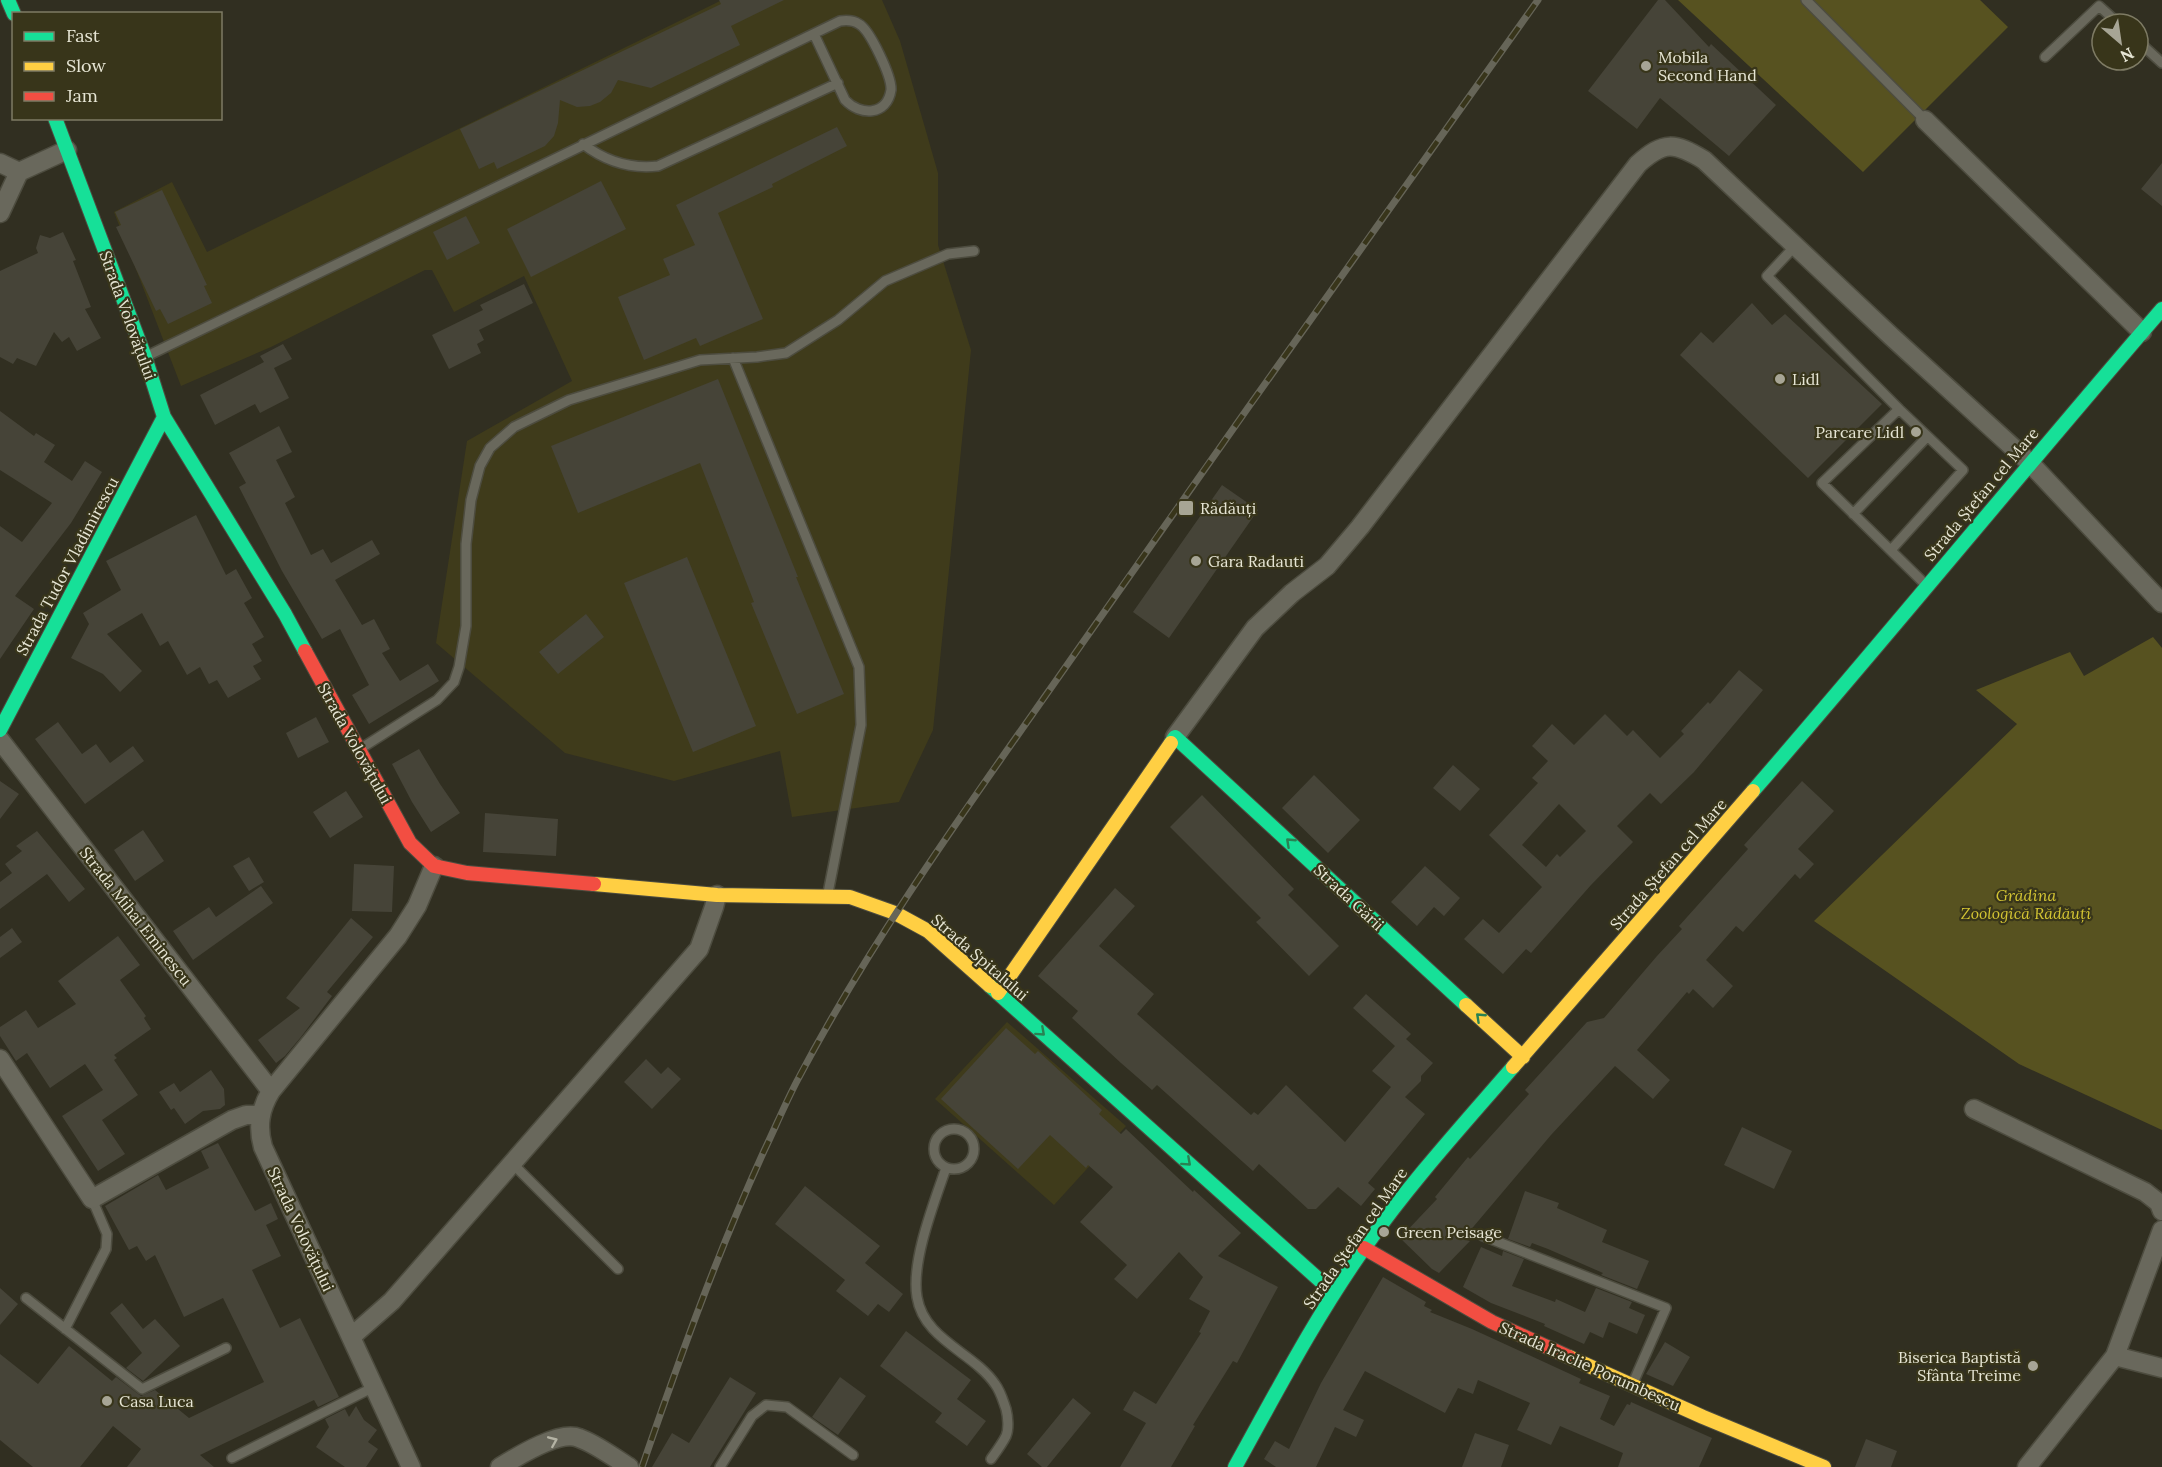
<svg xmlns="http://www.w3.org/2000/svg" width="2162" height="1467" font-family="Lora,serif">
  <rect width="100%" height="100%" fill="#312f21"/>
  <!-- built -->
  <path fill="#3f3b1b" d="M722,0H882L900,41L938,173V245L971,350L933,730L899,802L792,817L780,751L674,781L565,753L436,643L467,441L572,381L524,276L454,312L432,270H425L271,347L181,386L114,212L172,182L207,252Z
    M1007,1022L1126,1126L1054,1205L935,1099Z"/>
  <!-- green -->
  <path fill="#575220" d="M1678,0H1980L2008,27L1863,172Z
    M2153,637L2162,648V1130L2019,1064L1814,921L2017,724L1976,690L2070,652L2084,676Z"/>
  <!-- building -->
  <path fill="#464438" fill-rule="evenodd" d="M719,0H784L731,26L740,45L651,88L618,80L611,93L600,102L590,106L577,107L560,100L558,123L554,136L545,146L497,169L494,162L479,169L460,129L721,4Z
    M1658,0H1665L1709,47L1711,44L1776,105L1729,156L1660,98L1637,129L1588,91Z
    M837,127L847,146L772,184L773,187L718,213L763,319L700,346L696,338L644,360L618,297L670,275L663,259L695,245L676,205Z
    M2162,163V206L2141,189Z
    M601,181L626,229L531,277L507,229Z
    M162,190L207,285L204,286L212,303L168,324L160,309L156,311L116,227L121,225L115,212Z
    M466,216L480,243L447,260L433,232Z
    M63,232L76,260L73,261L91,307L85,309L101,338L77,351L69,337L62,342L54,332L36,366L17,358L13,364L0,357V271L38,253L36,248L40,235L50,238Z
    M524,284L533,303L479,330L484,340L477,344L481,353L449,369L432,335L483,310L480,305Z
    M1752,303L1772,325L1785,314L1882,404L1808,478L1680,355L1701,332L1713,343Z
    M283,344L292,359L274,368L289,398L260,413L255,404L215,425L200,395L264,362L260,356Z
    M718,379L798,577H796L844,694L797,714L751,603L754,602L700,463L578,513L551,446Z
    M0,411L34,436L36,433L55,445L44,462L72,481L85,461L102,472L71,523L15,596L34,609L0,659V526L22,542L52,503L0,470Z
    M279,426L292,452L276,460L295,497L285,503L311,555L323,549L331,563L372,540L380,554L335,580L362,625L374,619L390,649L382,653L400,681L428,664L439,681L369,724L352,695L369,685L340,629L322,639L282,571L239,487L246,483L229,453Z
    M1222,485L1258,510L1169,638L1133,612Z
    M196,515L226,575L236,569L252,598L244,603L264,637L252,644L262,661L253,666L261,679L228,698L217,680L209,684L200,667L187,675L168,641L160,646L142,613L107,634L142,671L120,692L103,674L71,658L89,624L83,613L121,590L106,561Z
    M687,557L756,726L693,752L624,583Z
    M586,614L604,637L558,674L539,652Z
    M1739,670L1763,690L1694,772L1661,804L1650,793L1617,826L1633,842L1591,885L1531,953L1526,949L1503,974L1464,939L1483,919L1499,933L1542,887L1489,835L1538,783L1532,778L1548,761L1532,746L1552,724L1574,745L1605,714L1627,736L1633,730L1660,758L1684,734L1681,731L1708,702L1710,704ZM1559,804L1586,831L1560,857L1557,854L1546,867L1522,845Z
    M316,717L329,742L298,758L286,733Z
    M58,722L82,754L96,744L110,763L133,746L144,761L85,804L35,739Z
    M419,749L440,784L460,813L431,832L412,802L392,764Z
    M1453,765L1480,789L1460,811L1433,788Z
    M1314,775L1360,820L1328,853L1282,808Z
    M0,781L19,794L0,819Z
    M1802,781L1834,811L1798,849L1814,864L1800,879L1795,874L1743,932L1736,926L1706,960L1733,986L1713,1008L1693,989L1689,994L1687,992L1637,1050L1670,1080L1653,1099L1615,1066L1551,1135L1463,1239L1470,1241L1439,1273L1432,1269L1400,1238L1437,1199L1435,1197L1468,1157L1470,1159L1529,1094L1525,1090L1587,1022L1604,1018L1657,956L1682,929L1679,926L1748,849L1744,845Z
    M346,791L363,817L330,838L313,812Z
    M1202,795L1294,889L1288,895L1339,946L1309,976L1256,922L1261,918L1170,827Z
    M485,813L558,819L556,856L483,852Z
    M143,830L164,861L135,881L114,850Z
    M37,831L85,889L69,902L47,874L0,909V882L12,873L5,864L22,851L16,846Z
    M249,857L264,882L249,891L233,866Z
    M354,864L394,866L392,912L352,911Z
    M1425,866L1460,898L1444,916L1434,907L1417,926L1391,902Z
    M261,886L273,903L193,960L173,931L209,907L216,917Z
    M1115,888L1135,906L1099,946L1154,994L1137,1014L1251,1115L1254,1112L1258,1115L1286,1085L1345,1142L1391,1087L1372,1071L1395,1046L1353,1008L1366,994L1411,1034L1406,1039L1433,1063L1421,1076V1081L1405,1097L1425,1114L1368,1183L1375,1189L1361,1206L1338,1187L1316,1209H1308L1259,1164L1253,1171L1157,1085L1152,1090L1121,1063L1072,1018L1078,1011L1038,976Z
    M351,918L373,937L327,992L332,996L301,1037L285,1056L276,1063L258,1040L300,1008L286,998Z
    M12,928L22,942L0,958V937Z
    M118,936L140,965L120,980L146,1016L144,1018L151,1029L114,1055L117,1058L114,1060L138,1095L102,1120L125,1154L98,1171L62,1116L103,1090L85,1064L50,1088L27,1053L16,1061L0,1036V1027L26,1010L38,1028L76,1004L58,981Z
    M1006,1028L1035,1054L1038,1051L1102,1110L1099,1114L1121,1134L1126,1129L1193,1192L1194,1190L1241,1233L1218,1256L1278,1287L1237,1363L1233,1361L1193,1425L1195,1426L1171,1467H1120L1146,1423L1123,1410L1134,1391L1156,1404L1201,1333L1199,1332L1210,1311L1189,1299L1203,1277L1179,1252L1137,1299L1114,1279L1127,1265L1080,1222L1113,1187L1088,1165L1086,1168L1050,1135L1018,1169L941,1099Z
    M646,1059L661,1074L668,1067L681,1079L652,1109L624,1082Z
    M211,1070L224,1089L225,1105L220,1109L203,1111L185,1124L174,1108L171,1110L159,1092L174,1083L180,1092Z
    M1742,1127L1792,1151L1774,1189L1724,1165Z
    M218,1143L255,1211L271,1203L278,1219L266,1225L281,1256L252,1270L280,1328L300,1318L339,1397L318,1407L314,1400L200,1455L214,1467H127L141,1449L113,1426L80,1467H33L0,1440V1354L38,1384L69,1346L112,1381L116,1377L141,1396L155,1390L189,1418L264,1382L223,1298L184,1317L155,1255L146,1261L137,1246L129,1250L105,1206L158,1175L166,1190L209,1168L201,1151Z
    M805,1186L880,1246L865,1263L903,1294L889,1312L878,1304L868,1316L836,1291L845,1280L775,1224Z
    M1525,1191L1559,1203L1557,1208L1607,1230L1602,1242L1649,1261L1637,1289L1601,1275L1603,1273L1548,1249L1532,1243L1530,1247L1508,1239Z
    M1481,1247L1502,1256L1503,1251L1524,1259L1512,1286L1555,1302L1556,1299L1585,1312L1596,1288L1632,1302L1629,1308L1645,1315L1637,1334L1609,1322L1603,1338L1590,1332L1584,1344L1544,1326L1545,1324L1491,1303L1463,1287Z
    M1383,1277L1426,1302L1424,1306L1432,1310L1430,1312L1472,1329L1581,1379L1579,1383L1610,1396L1600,1419L1614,1426L1627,1404L1630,1405L1631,1402L1712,1438L1699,1467H1618L1623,1453L1560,1426L1551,1445L1517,1430L1530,1403L1478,1380L1473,1394L1458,1388L1445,1413L1365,1371L1343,1410L1364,1420L1356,1437L1335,1427L1316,1467H1276L1264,1459L1275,1441L1289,1449L1321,1383Z
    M0,1288L18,1304L0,1325Z
    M122,1303L143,1329L155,1319L180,1346L143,1381L126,1368L142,1353L110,1313Z
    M906,1331L971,1380L957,1399L986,1421L967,1446L935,1422L942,1413L880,1366Z
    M1665,1342L1690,1357L1673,1386L1646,1374Z
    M730,1377L756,1393L710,1467H652L672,1433L689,1443Z
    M840,1377L866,1396L838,1435L812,1417Z
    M1073,1398L1091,1413L1047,1467H1042L1027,1454Z
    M356,1406L364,1420L377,1430L368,1442L378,1449L366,1467H345L316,1447L329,1427L325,1419L345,1409L349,1417Z
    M1475,1433L1509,1445L1501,1467H1462Z
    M1866,1439L1897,1451L1891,1467H1855Z"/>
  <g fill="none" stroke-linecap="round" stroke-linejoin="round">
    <!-- lane casing -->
    <g stroke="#4d4c3f" stroke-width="12">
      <path id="lane" d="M1806,0L1925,120
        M2138,41L2162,63
        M2045,57L2099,6L2119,24
        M583,144C605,161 631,169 658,166L838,83
        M1795,246L1767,276L1899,409L1822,483L1924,583
        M147,356L840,21C847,20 853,20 859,24C870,30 892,77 891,90C887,116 860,116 845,100L814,34
        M733,358L859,667L861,725L828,893
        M1853,514L1927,437
        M1891,550L1963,470L1899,409
        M360,749L437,700L454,682L459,667L466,626V544L471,500L480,466L490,448L514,427L569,400L700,360L757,357L786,353L838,320L885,281L948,254L974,251
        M934 1149a20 20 0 1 1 40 0a20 20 0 1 1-40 0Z
        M513,1164L618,1269
        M946,1168C934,1203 911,1261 917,1297C924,1340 973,1352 995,1384C1001,1392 1003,1401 1006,1409C1008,1417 1009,1429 1006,1436C1002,1444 996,1452 991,1459
        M1483,1236L1666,1308L1633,1383
        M26,1298L142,1389L226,1348
        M65,1329L106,1249L107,1234L92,1199
        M232,1458L374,1387
        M720,1467L752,1416L766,1405L787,1407L853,1455"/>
    </g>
    <!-- street casing -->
    <g stroke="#4d4c3f" stroke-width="21">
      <path id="street" d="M1925,120L2142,332
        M0,163L19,172
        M0,213L19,172L67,150
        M1175,737L1255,628L1292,593L1327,566L1360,527L1638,164C1664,141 1674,142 1704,160L1892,337L2029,462L2162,603
        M0,740L271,1091
        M0,1059L92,1199L232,1120L246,1115H260
        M1974,1109L2145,1192L2159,1203L2162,1211
        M351,1337L392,1301L699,949L714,907L717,895
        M2115,1356L2162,1230
        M411,1467L263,1147C257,1126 260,1109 271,1091L398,936L417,906L434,866
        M500,1467C518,1456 560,1430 579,1438C596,1444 613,1457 629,1467
        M2027,1467L2115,1356L2162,1368"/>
    </g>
    <!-- fast casing -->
    <g stroke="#4d4c3f" stroke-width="16">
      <path id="fast" d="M8,0L14,14
        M55,118L145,357L164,417L285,614L305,651
        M0,730L164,417
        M1171,743L1175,737L1466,1005
        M1753,791C1891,632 2024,469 2162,309
        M990,986L1334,1293
        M1235,1467C1276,1393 1316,1316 1365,1247C1410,1183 1462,1126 1513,1067"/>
    </g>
    <!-- slow casing -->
    <g stroke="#4d4c3f" stroke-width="16">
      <path id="slow" d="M594,884L717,895L850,897L895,913L928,931L990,986
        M998,993L1171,743
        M1466,1005L1523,1057
        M1513,1067L1753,791
        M1569,1357L1703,1417L1824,1467"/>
    </g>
    <!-- jam casing -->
    <g stroke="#4d4c3f" stroke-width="16">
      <path id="jam" d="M305,651L410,843L434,866L467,873L594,884
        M1364,1248L1492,1322L1569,1357"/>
    </g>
    <!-- lane -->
    <use href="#lane" stroke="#69685c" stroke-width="9"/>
    <!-- street -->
    <use href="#street" stroke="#69685c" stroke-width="18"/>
    <!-- fast -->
    <use href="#fast" stroke="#16e098" stroke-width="14"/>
    <!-- slow -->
    <use href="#slow" stroke="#ffcf43" stroke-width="14"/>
    <!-- jam -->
    <use href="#jam" stroke="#f24e42" stroke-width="14"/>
    <!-- rail casing -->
    <g stroke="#666558" stroke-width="7">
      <path id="rail" d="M642,1467C679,1360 717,1254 764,1151C775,1128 785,1104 797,1081C878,927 982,787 1081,645C1232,429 1385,215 1538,0"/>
    </g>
    <!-- rail -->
    <use href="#rail" stroke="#38351a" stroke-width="4.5" stroke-dasharray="14" stroke-linecap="butt"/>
  </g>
  <!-- one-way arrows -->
  <defs><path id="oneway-chevron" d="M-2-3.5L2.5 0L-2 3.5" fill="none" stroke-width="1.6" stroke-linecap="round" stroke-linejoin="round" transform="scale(1.5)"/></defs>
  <g stroke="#298253">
    <use href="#oneway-chevron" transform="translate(1290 842) rotate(-137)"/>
    <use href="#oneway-chevron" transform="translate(1480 1017) rotate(-137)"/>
    <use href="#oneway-chevron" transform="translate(1041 1032) rotate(42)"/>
    <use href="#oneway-chevron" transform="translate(1187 1162) rotate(42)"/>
  </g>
  <use stroke="#b4b3a4" href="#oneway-chevron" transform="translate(553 1441) rotate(-23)"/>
  <!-- markers -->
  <g fill="#a7a595" stroke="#38351a" stroke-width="2">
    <circle cx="1646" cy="66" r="6"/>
    <circle cx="1780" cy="379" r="6"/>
    <circle cx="1916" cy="432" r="6"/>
    <rect x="1178" y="500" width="16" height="16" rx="3"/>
    <circle cx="1196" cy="561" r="6"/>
    <circle cx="1384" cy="1232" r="6"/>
    <circle cx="2033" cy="1366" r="6"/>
    <circle cx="107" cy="1401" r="6"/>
  </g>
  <g text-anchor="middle" stroke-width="4.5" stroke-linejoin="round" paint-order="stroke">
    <!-- poi labels -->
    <g font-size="16" fill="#e6e5d4" stroke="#38351a" text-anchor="start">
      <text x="1658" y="63">Mobila<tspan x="1658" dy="18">Second Hand</tspan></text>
      <text x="1792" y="385">Lidl</text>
      <text x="1904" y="438" text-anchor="end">Parcare Lidl</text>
      <text x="1200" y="514">Rădăuți</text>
      <text x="1208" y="567">Gara Radauti</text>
      <text x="1396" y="1238">Green Peisage</text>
      <text x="2021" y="1363" text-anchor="end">Biserica Baptistă<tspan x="2021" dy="18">Sfânta Treime</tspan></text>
      <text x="119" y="1407">Casa Luca</text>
    </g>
    <!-- street labels -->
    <g font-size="16" fill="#e6e5d4" stroke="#38351a">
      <text transform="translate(128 315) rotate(70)" y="6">Strada Volovățului</text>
      <text transform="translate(1981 494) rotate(-50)" y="6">Strada Ștefan cel Mare</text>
      <text transform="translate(67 566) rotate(-62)" y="6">Strada Tudor Vladimirescu</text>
      <text transform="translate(355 743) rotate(61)" y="6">Strada Volovățului</text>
      <text transform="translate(1668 864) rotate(-49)" y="6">Strada Ștefan cel Mare</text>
      <text transform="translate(1349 897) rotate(43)" y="6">Strada Gării</text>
      <text transform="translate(136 916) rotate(52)" y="6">Strada Mihai Eminescu</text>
      <text transform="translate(980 957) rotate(41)" y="6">Strada Spitalului</text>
      <text transform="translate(301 1229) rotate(65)" y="6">Strada Volovățului</text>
      <text transform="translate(1355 1238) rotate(-55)" y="6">Strada Ștefan cel Mare</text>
      <text transform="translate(1590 1366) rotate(24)" y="6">Strada Iraclie Porumbescu</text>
    </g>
    <!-- park labels -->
    <g font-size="16" font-style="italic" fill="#d4c533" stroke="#38351a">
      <text x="2026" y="901">Grădina<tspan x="2026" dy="18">Zoologică Rădăuți</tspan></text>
    </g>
  </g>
  <!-- legend -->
  <rect x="12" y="12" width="210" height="108" fill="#38351a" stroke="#7e7b64" stroke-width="1.5"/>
  <rect x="24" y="32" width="30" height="9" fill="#16e098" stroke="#7e7b64" stroke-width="1.5"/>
  <text x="66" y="42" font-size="18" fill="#e6e5d4">Fast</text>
  <rect x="24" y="62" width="30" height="9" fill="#ffcf43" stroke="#7e7b64" stroke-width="1.5"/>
  <text x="66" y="72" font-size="18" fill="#e6e5d4">Slow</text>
  <rect x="24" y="92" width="30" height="9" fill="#f24e42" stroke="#7e7b64" stroke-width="1.5"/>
  <text x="66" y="102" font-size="18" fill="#e6e5d4">Jam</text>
  <!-- north arrow -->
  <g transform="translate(2120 42) rotate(151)"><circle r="28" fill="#38351a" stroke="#7e7b64" stroke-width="1.5"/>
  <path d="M0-4.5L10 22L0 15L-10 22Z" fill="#a7a595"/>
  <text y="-9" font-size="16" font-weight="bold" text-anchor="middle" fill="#e6e5d4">N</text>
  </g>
</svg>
